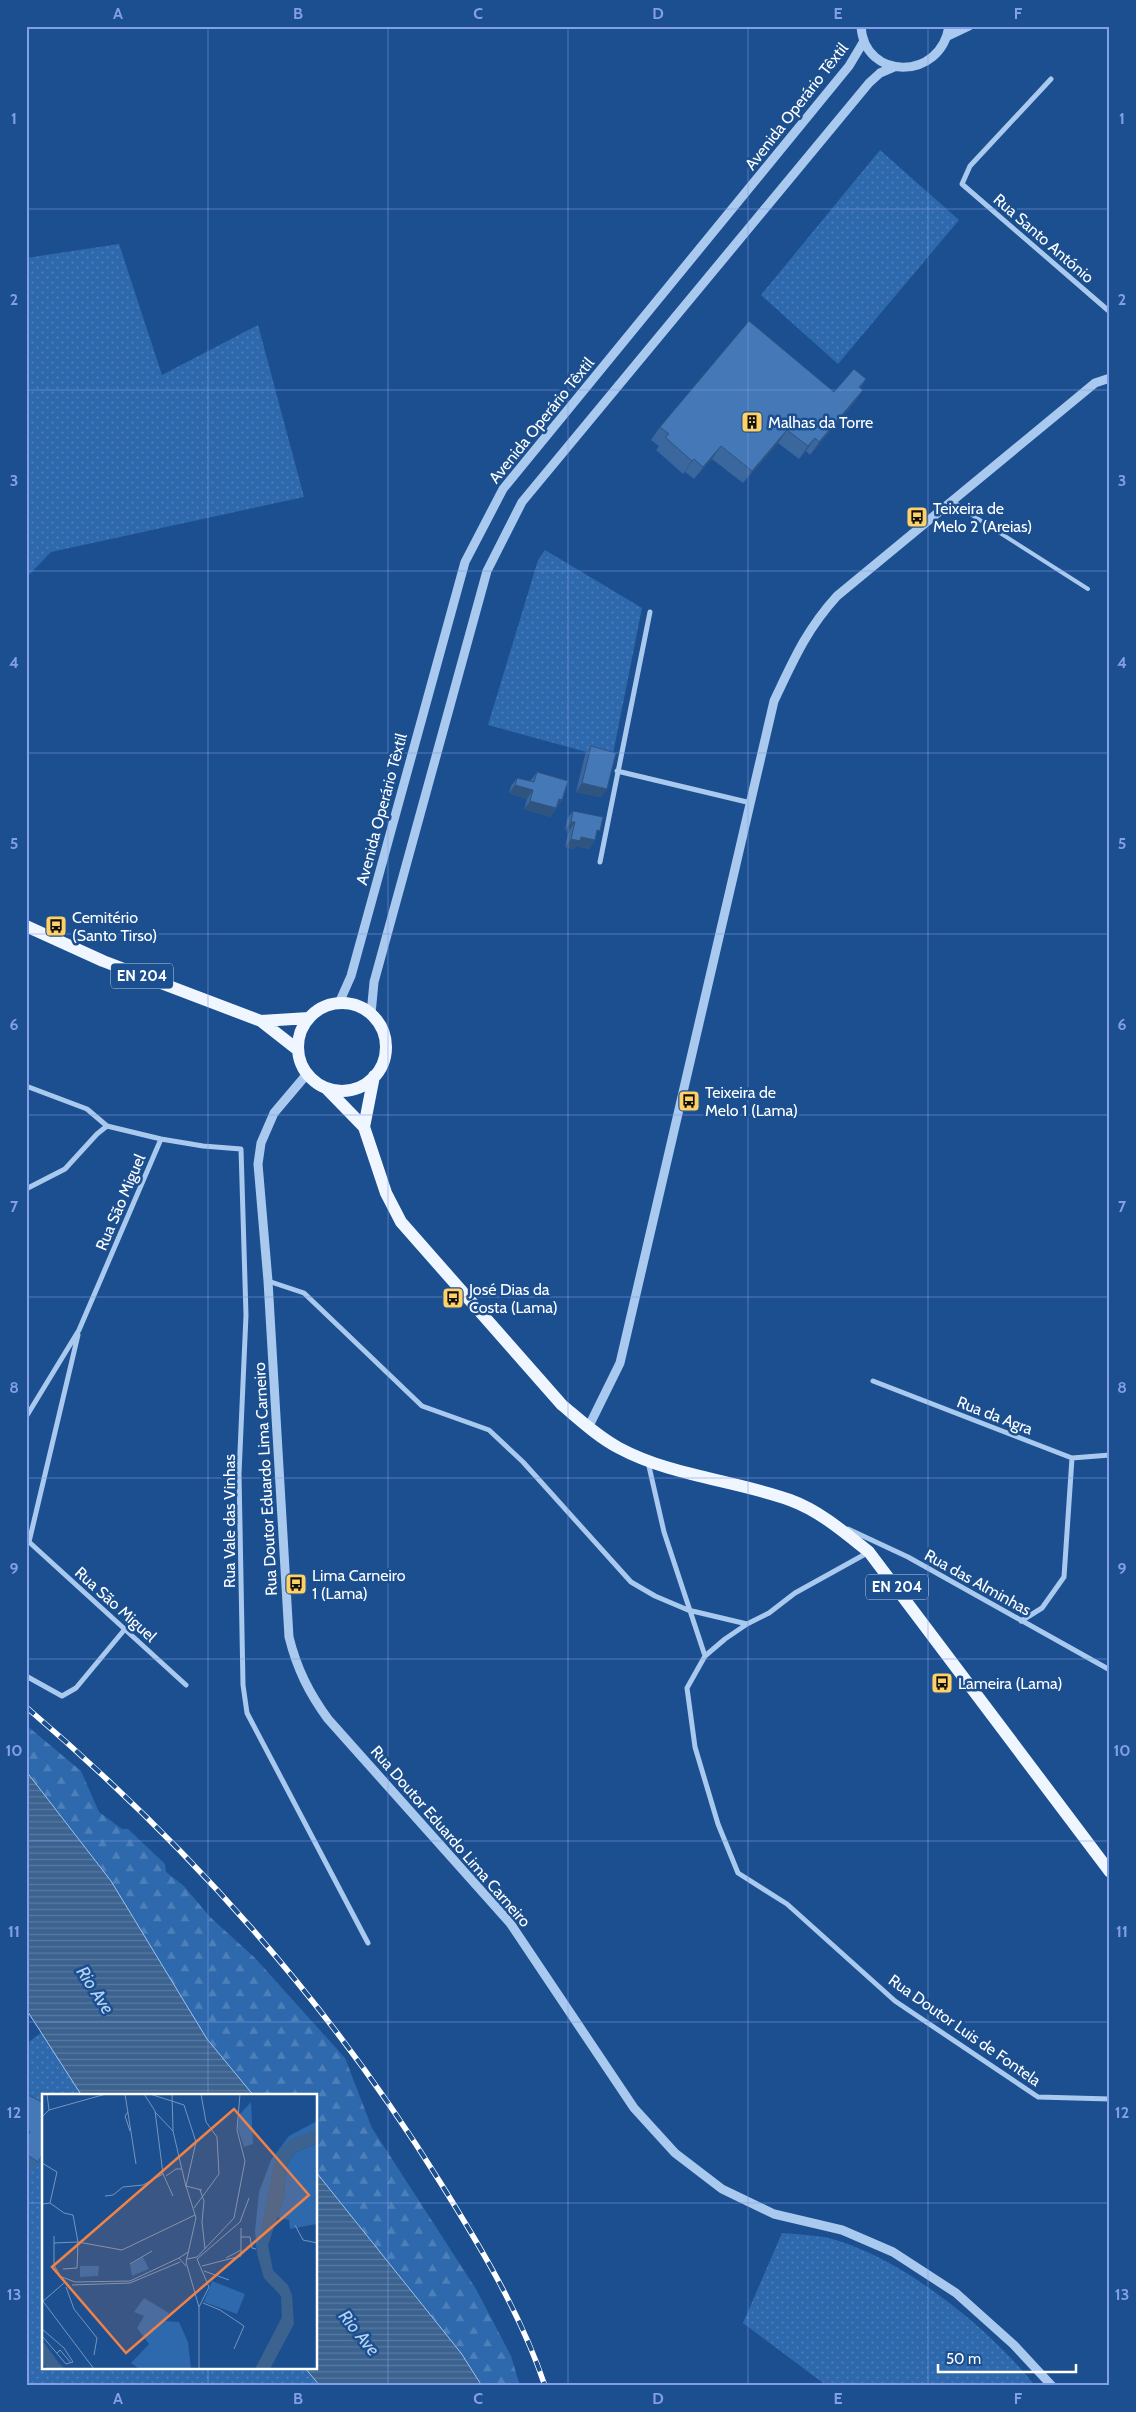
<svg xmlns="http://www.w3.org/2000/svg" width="1136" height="2412" font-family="Cabin,sans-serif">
  <defs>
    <pattern id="grass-dots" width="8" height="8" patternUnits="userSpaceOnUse" patternTransform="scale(1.25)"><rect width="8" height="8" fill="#2e69ad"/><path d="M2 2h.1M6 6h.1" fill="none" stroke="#4d80b9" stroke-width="1.8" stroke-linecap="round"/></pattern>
    <pattern id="forest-firs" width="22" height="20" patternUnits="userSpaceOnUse" patternTransform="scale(1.25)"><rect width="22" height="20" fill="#2e69ad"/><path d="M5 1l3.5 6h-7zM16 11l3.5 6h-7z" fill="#4d80b9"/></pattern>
    <pattern id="water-rules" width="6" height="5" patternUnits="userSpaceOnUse" patternTransform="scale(1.25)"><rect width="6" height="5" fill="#3c6290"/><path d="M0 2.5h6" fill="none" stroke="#597aa1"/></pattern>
  </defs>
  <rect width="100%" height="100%" fill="#1b4f8f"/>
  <!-- grass -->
  <path fill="url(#grass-dots)" d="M880,150L959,220L838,364L761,295Z
    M119,244L162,375L258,325L304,497L51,552L26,578V258Z
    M545,550L642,608L612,759L488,725L538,560Z
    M41,2033L84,2096H44V2368H305L320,2386H26V2044Z
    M782,2233C796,2234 810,2235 824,2237C897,2253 990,2328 1035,2386H827L743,2323Z"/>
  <!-- forest -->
  <path fill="url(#forest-firs)" d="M26,1725L81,1771L99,1812L122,1829H128L165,1864L166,1872L184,1886L210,1917L255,1958L345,2058L372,2128L476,2289L511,2356L520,2386H482L461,2353L316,2172V2096H254L207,2039L111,1881L26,1771Z"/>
  <!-- water -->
  <path fill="url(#water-rules)" stroke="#9cc4f0" d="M26,1771L111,1881L207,2039L254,2096H82L26,2009Z
    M316,2172L461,2353L482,2386H320L305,2368H316Z"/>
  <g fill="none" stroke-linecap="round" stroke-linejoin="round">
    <!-- service -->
    <path stroke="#a9c9ee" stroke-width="4" d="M954,501L961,508L1088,589"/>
    <!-- minor -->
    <path stroke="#a9c9ee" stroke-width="5" d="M1051,79L970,166L962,184L1110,312
      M617,771L751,803
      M600,862L650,612
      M26,1086L87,1109L107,1126L161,1139L203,1146L241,1149L246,1315L239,1474L243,1685L247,1713L368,1943
      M26,1189L65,1169L97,1134L107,1126
      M268,1281L304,1293L422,1406L489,1430L523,1462L631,1582L655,1596L688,1610L747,1624
      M873,1381L1072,1458L1110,1455
      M26,1417L79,1330L161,1139
      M648,1462L664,1532L705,1656L687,1688L695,1747L718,1824L738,1873L787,1904L895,2001L1038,2097L1110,2099
      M848,1529L908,1557L1110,1670
      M28,1541L186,1685
      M29,1542L78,1335
      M1021,1621L1042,1608L1064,1577L1072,1458
      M705,1656L725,1639L747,1624L769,1613L795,1593L869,1552
      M26,1676L62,1696L76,1688L125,1629"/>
    <!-- tertiary -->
    <path stroke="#a9c9ee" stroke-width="9" d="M861,26C864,81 941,81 949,26
      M948,36L969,26
      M339,1003L351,976L465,562L503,489L849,66L864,41
      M371,1014L374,982L487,571L522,502L869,83L880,73L894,67
      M307,1074L274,1113L261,1143L258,1164L268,1281L289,1637C297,1669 309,1693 328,1719L510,1923L634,2108L675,2153L722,2189L774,2214L842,2230L893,2252L956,2293L1014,2345L1052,2386
      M588,1428L620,1363L774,701C793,661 806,630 837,596L1095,383L1110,378"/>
    <!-- primary -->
    <path stroke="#f0f6ff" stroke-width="12" d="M26,926L103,961L261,1021L298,1050
      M298 1047a44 44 0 1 1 88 0a44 44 0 1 1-88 0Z
      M261,1021L309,1018
      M374,1076L364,1127L386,1193L401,1222L562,1405C580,1420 598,1437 619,1448C671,1476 734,1480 790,1500C820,1511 844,1532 869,1552L1110,1872
      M327,1089L364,1127"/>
    <!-- rail casing -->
    <g stroke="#fff" stroke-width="5.5">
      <path id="rail" d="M26,1707C190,1847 326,1999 440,2182C480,2246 521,2314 545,2386"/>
    </g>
    <!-- rail -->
    <use href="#rail" stroke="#1b4f8f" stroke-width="4" stroke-dasharray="11" stroke-linecap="butt"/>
  </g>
  <!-- wall -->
  <path fill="#3a679d" d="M866,379L860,388L863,390L854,403L810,455L806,451L799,459L778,443L743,483L712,459L694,479L685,472L683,474L656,450L659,446L651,440L660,427L834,392Z
    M591,746L607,789L601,797L576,792L585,755Z
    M537,772L562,800L550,817L524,809L527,799L509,793L511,786L517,778L530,781Z
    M573,811L596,837L595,840L589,849L576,846L574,849L565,847L569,831L565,830L567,819Z
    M26,2094L38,2162L29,2174L26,2173Z"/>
  <!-- shaded-wall -->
  <path fill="#305480" d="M863,390L854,403L810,455L819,442Z
    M787,430L778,443L743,483L752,471Z
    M815,438L806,451L799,459L808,446Z
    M721,446L712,459L694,479L703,467Z
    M694,459L685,472L683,474L692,461Z
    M582,783L607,789L601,797L576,792Z
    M515,785L533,790L527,799L509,793Z
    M559,799L562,800L556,808Z
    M530,801L556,808L550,817L524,809Z
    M571,822H575L569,831L565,830Z
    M581,837L595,840L589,849L576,846L574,849L565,847L571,839Z"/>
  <!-- building -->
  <path fill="#4478b7" stroke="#305480" d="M749,321L834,392L854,369L866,379L859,387L863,390L819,442L815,438L808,446L787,430L752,471L721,446L703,467L694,459L692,461L665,437L669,434L660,427Z
    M591,746L616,753L607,789L582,783Z
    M537,772L568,781L562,800L559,799L556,808L530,801L533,790L515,785L517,778L534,782Z
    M573,811L603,817L600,831L597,830L595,840L581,837L580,841L571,839L575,822H571Z
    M26,2094L44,2103V2152L38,2162L26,2154V2153L29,2148L26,2146V2138L30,2132L26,2130Z"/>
  <!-- grid -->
  <path fill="none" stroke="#839eea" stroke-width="1" stroke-opacity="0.55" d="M208,26V2096M388,26V2386M568,26V2386M748,26V2386M928,26V2386M26,209H1110M26,390H1110M26,571H1110M26,753H1110M26,934H1110M26,1115H1110M26,1297H1110M26,1478H1110M26,1659H1110M26,1841H1110M26,2022H1110M26,2203H44M316,2203H1110M208,2368V2386"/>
  <!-- icons -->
  <defs>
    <g id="building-square" transform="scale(1.125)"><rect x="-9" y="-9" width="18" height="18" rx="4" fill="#ffd166" stroke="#1b4f8f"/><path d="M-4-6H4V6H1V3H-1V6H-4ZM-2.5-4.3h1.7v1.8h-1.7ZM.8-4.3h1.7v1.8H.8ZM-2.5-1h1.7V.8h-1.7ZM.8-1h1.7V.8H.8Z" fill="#111"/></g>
    <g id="bus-square" transform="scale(1.125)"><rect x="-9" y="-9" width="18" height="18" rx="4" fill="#ffd166" stroke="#1b4f8f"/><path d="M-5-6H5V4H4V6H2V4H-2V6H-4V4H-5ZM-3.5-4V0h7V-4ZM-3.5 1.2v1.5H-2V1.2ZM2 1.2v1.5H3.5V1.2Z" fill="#111"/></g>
  </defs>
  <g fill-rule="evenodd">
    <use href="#building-square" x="752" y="422"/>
    <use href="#bus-square" x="917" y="517"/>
    <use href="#bus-square" x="56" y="926"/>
    <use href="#bus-square" x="689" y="1101"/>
    <use href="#bus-square" x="453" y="1298"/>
    <use href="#bus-square" x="296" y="1584"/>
    <use href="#bus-square" x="942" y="1683"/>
  </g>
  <g text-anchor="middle" stroke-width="5" stroke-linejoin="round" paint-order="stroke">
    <!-- shield labels -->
    <g fill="#1b4f8f" stroke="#bbcadd" stroke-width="1">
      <rect x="111" y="963.5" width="62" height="25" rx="4"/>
      <rect x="866" y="1574.5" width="62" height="25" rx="4"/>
    </g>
    <g font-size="15" font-weight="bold" fill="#fff">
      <text x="142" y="981">EN 204</text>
      <text x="897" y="1592">EN 204</text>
    </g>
    <!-- street labels -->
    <g font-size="16" fill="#fff" stroke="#1b4f8f">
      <text transform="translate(796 106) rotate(-52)" y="6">Avenida Operário Têxtil</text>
      <text transform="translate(1044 238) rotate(41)" y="6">Rua Santo António</text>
      <text transform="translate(541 420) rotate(-51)" y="6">Avenida Operário Têxtil</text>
      <text transform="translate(381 809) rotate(-75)" y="6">Avenida Operário Têxtil</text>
      <text transform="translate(120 1202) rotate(-67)" y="6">Rua São Miguel</text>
      <text transform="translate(995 1415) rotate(21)" y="6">Rua da Agra</text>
      <text transform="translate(265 1479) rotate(-93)" y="6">Rua Doutor Eduardo Lima Carneiro</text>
      <text transform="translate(229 1521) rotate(-90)" y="6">Rua Vale das Vinhas</text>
      <text transform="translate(978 1582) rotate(29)" y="6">Rua das Alminhas</text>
      <text transform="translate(116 1604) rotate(42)" y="6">Rua São Miguel</text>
      <text transform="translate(451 1836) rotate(49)" y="6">Rua Doutor Eduardo Lima Carneiro</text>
      <text transform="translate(965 2030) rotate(35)" y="6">Rua Doutor Luis de Fontela</text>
    </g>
    <!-- poi labels -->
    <g font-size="16" fill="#fff" stroke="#1b4f8f" text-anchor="start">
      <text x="768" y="428">Malhas da Torre</text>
      <text x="933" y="514">Teixeira de<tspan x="933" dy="18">Melo 2 (Areias)</tspan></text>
      <text x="72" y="923">Cemitério<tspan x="72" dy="18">(Santo Tirso)</tspan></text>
      <text x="705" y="1098">Teixeira de<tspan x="705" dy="18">Melo 1 (Lama)</tspan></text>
      <text x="469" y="1295">José Dias da<tspan x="469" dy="18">Costa (Lama)</tspan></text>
      <text x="312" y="1581">Lima Carneiro<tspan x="312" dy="18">1 (Lama)</tspan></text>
      <text x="958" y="1689">Lameira (Lama)</text>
    </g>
    <!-- water labels -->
    <g font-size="18" font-style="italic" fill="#b5d3f5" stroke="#1b4f8f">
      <text transform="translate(95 1990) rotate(57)" y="6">Rio Ave</text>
      <text transform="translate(359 2333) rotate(51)" y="6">Rio Ave</text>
    </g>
  </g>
  <!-- overview -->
  <g transform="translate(42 2094)">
    <rect width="275" height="275" fill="#1b4f8f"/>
    <path d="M209,8L211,50L202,53L196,35L197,21ZM275,49V130L248,135L247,126L235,123L242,104L244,73L253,59ZM101,163L107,175L90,182L88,171ZM38,172H57L56,182L38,183ZM102,204L127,219L123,227L137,228L146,248L149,275H98L89,269L107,250L95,234L102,222L92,218Z" fill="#2e69ad"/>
    <path d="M275,27V35L234,63L215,160L213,137L217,98L229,66L247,42Z" fill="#2e69ad"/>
    <path d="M170,187L203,200L195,220L162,208Z" fill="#2e69ad"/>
    <path d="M275,35V49L253,59L244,73L242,104L226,151L231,176L246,191L250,201L252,230L228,275H213L240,223L239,202L222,184L215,160L232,70L237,56L248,46ZM0,246L17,269L23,275H5L0,269Z" fill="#3c6290"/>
    <path fill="none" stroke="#7695bc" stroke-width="1" d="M5,0L7,16M83,0L94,70M102,0L113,17L121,80L131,102M108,0L142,11L154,48L144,92L154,124L144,168L157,213V275M130,0L131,37M86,18L83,22L88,37M113,18L131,37L144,93M0,23L7,16L64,0M0,69L15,78L8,109M124,82L134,75H140M144,92L160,96M158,96L162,107L160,128L163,155M63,102L71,101L81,93L101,91L121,80M0,110L8,109L22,119L31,121L36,148L35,174L21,175M152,114L177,80L175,43L164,28L159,0M253,131L261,146L275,149M12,142V171L22,188M199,143H208L210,154L214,155M12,149L36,148L80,156L153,121M184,164L199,156M145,165L155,163L192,124L203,67L195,36L198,0M88,170L110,157M144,172L137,164L146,158M160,172L199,162V134M162,177L187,186M20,183L33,188L88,187L137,164M30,191L88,189L138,168M24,193L32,215L55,244L52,261M0,206L52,275M0,208L22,189M161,209L178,216L202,232L192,255M157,213L167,193L155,165L198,128L207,104M0,235L22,254L31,268L24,270L0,242M15,259L18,256L29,269"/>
    <path fill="#ee8249" fill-opacity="0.15" stroke="#ee8249" stroke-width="2.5" d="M192,15L267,101L84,259L10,173Z"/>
    <rect width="275" height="275" fill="none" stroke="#fff" stroke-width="2.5"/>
  </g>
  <!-- border -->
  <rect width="1136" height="2412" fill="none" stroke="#1b4f8f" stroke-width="55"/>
  <!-- scale -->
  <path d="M938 2364v8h138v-8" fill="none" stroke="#ffffff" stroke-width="2.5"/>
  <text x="946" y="2364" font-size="15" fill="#ffffff" stroke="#1b4f8f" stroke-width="4" paint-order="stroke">50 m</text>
  <rect x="28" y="28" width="1080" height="2356" fill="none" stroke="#839eea" stroke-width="2"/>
  <g font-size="16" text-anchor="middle" font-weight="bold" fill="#839eea">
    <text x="118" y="19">A</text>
    <text x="298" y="19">B</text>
    <text x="478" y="19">C</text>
    <text x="658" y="19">D</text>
    <text x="838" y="19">E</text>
    <text x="1018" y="19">F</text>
    <text x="14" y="124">1</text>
    <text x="1122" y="124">1</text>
    <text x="14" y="305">2</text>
    <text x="1122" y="305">2</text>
    <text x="14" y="486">3</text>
    <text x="1122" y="486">3</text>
    <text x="14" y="668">4</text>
    <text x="1122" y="668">4</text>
    <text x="14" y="849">5</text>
    <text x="1122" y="849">5</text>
    <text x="14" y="1030">6</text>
    <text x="1122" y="1030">6</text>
    <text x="14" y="1212">7</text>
    <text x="1122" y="1212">7</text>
    <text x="14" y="1393">8</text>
    <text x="1122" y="1393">8</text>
    <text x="14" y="1574">9</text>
    <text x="1122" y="1574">9</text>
    <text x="14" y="1756">10</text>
    <text x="1122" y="1756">10</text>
    <text x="14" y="1937">11</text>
    <text x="1122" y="1937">11</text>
    <text x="14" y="2118">12</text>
    <text x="1122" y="2118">12</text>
    <text x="14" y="2300">13</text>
    <text x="1122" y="2300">13</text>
    <text x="118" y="2404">A</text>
    <text x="298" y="2404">B</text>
    <text x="478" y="2404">C</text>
    <text x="658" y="2404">D</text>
    <text x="838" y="2404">E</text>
    <text x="1018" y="2404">F</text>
  </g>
</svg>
